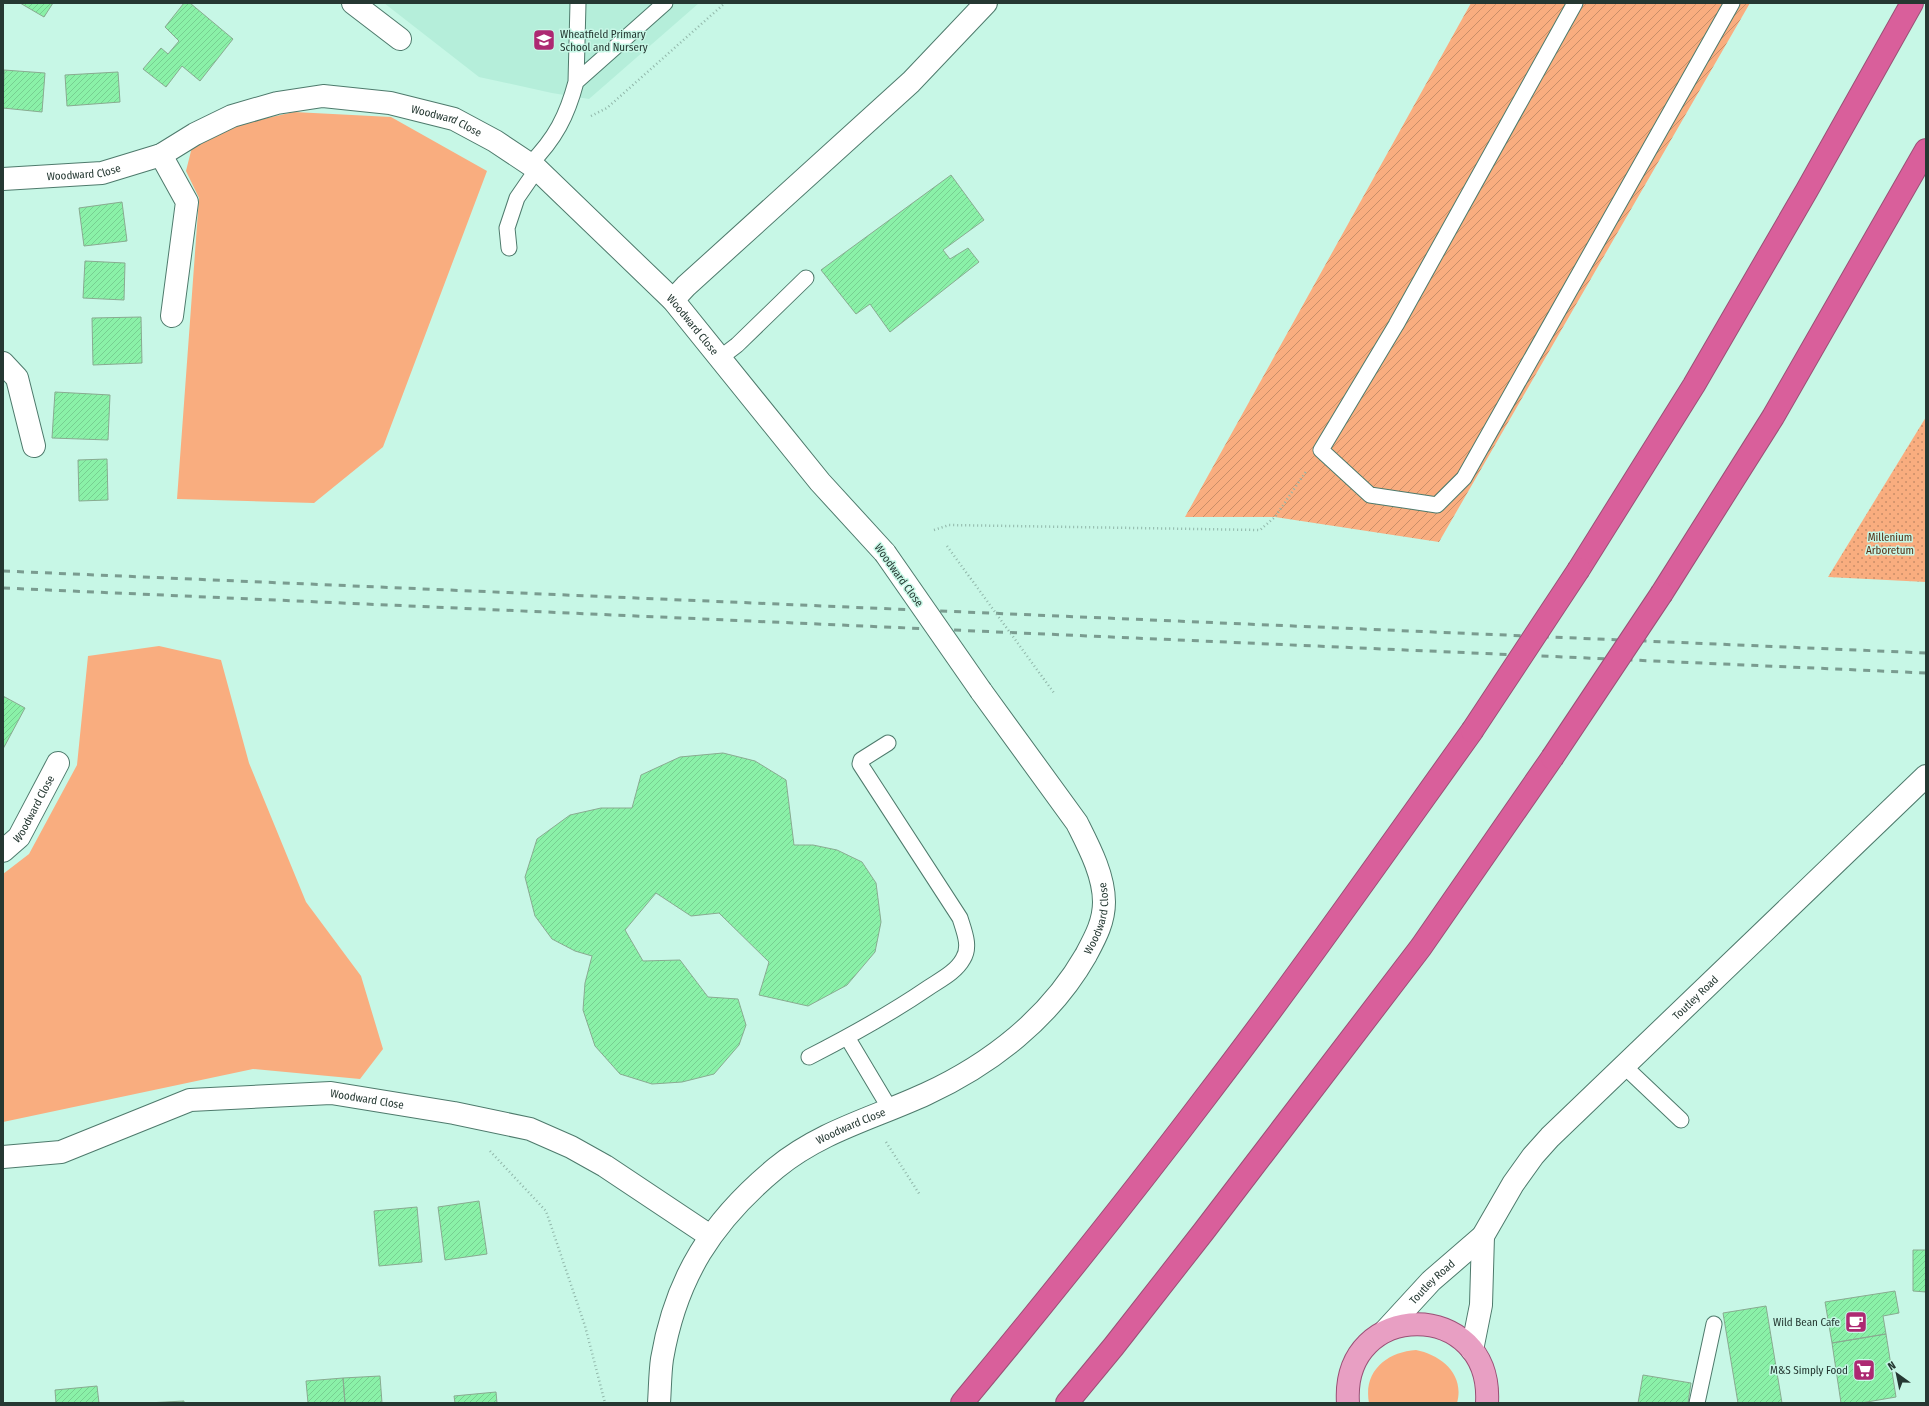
<svg xmlns="http://www.w3.org/2000/svg" width="1929" height="1406" font-family="'Fira Sans Condensed',sans-serif">
  <defs>
    <pattern id="park-dots" width="8" height="8" patternUnits="userSpaceOnUse"><rect width="8" height="8" fill="#f9ad7f"/><path d="M2 2h.1M6 6h.1" fill="none" stroke="#c98e69" stroke-width="1.8" stroke-linecap="round"/></pattern>
    <pattern id="garden-furrows" width="10" height="10" patternUnits="userSpaceOnUse"><rect width="10" height="10" fill="#f9ad7f"/><path d="M-1 1l2-2M0 10L10 0M9 11l2-2" fill="none" stroke="#c98e69"/></pattern>
    <pattern id="building-hatch" width="6" height="6" patternUnits="userSpaceOnUse"><rect width="6" height="6" fill="#8af1a8"/><path d="M-1 1l2-2M0 6l6-6M5 7l2-2" fill="none" stroke="#77cf91"/></pattern>
  </defs>
  <rect width="100%" height="100%" fill="#c7f7e6"/>
  <!-- built -->
  <path fill="#b5eeda" d="M384,3H699L589,99L552,93L479,77Z"/>
  <!-- grass -->
  <path fill="#f9ad7f" d="M294,112L391,117L487,171L383,447L314,503L177,499L199,198L186,171L193,143L219,129Z
    M159,646L221,660L249,763L306,902L361,976L383,1049L360,1079L253,1069L3,1122V874L29,854L77,765L88,656Z
    M1416,1350C1441,1355 1465,1374 1457,1403H1369C1363,1371 1387,1352 1416,1350Z"/>
  <!-- park -->
  <path fill="url(#park-dots)" d="M1926,417V582L1828,577Z"/>
  <!-- garden -->
  <path fill="url(#garden-furrows)" d="M1471,3H1750L1439,542L1275,517H1185Z"/>
  <!-- building -->
  <path fill="url(#building-hatch)" stroke="#89ab91" d="M20,3H53L44,17Z
    M184,3H190L233,39L200,81L182,66L166,87L143,69L161,48L168,54L179,41L165,27Z
    M4,70L45,73L42,112L3,108Z
    M118,72L120,102L67,106L65,75Z
    M951,175L984,220L943,250L950,259L968,248L979,262L890,332L870,304L856,314L821,270Z
    M122,202L127,241L84,246L79,208Z
    M85,261L125,263L124,300L83,298Z
    M141,317L142,363L93,365L92,318Z
    M55,392L110,395L108,440L52,438Z
    M107,459L108,500L79,501L78,460Z
    M3,696L25,708L3,749Z
    M723,753L755,761L786,780L794,845H813L837,850L862,862L876,883L881,922L875,952L847,985L808,1006L759,995L769,962L719,913L691,916L656,893L625,930L643,961L680,960L708,997L738,999L746,1025L739,1045L714,1074L682,1082L652,1084L620,1074L595,1046L583,1010L585,983L592,956L575,951L552,939L535,916L525,877L537,839L570,815L601,808H632L641,775L680,757Z
    M479,1201L487,1254L445,1260L438,1207Z
    M417,1207L422,1262L379,1266L374,1211Z
    M1913,1250H1926V1292L1913,1291Z
    M1895,1291L1899,1313L1883,1316L1886,1334L1832,1343L1825,1302Z
    M1766,1306L1782,1403H1738L1723,1313Z
    M1886,1334L1896,1397L1861,1403H1841L1832,1343Z
    M1643,1375L1691,1383L1688,1403H1638Z
    M380,1376L382,1403H345L343,1378Z
    M343,1378L345,1403H308L306,1381Z
    M97,1386L99,1403H56L55,1390Z
    M496,1392L497,1403H455L454,1396Z
    M184,1401V1403H147Z"/>
  <g fill="none" stroke-linecap="round" stroke-linejoin="round">
    <!-- service casing -->
    <g stroke="#4e7a6c" stroke-width="17">
      <path id="service" d="M1575,3L1396,325L1321,450L1370,495L1437,505L1464,478L1732,3
        M576,82L578,3
        M530,164C555,139 567,116 576,82L665,3
        M509,248L507,228L517,198L537,169
        M720,358L737,345L806,278
        M847,1037L890,1109
        M809,1057C850,1036 890,1014 928,988C940,980 956,972 963,959C971,947 964,931 960,918L860,764L861,760L888,743
        M1624,1066L1681,1120
        M1697,1403L1714,1324"/>
    </g>
    <!-- minor casing -->
    <g stroke="#4e7a6c" stroke-width="24">
      <g id="minor">
        <path d="M353,3L400,39"/>
        <path d="M161,155L187,202L172,316"/>
        <path d="M673,300L686,286L911,82L986,3"/>
        <path d="M3,363L17,378L34,446"/>
        <path id="s1" d="M3,851L19,837L58,763"/>
        <path id="s2" d="M3,1157L61,1152L190,1100L331,1093L454,1113L530,1129L571,1147L605,1166L710,1236"/>
      </g>
    </g>
    <!-- tertiary casing -->
    <g stroke="#4e7a6c" stroke-width="24">
      <g id="tertiary">
        <path id="s3" d="M3,179L102,173L161,155L195,134L232,116L277,103L323,96L390,103L454,119L495,141L537,169L673,300L820,482L885,553"/>
        <path id="s4" d="M1385,1331L1431,1281L1483,1236L1513,1184L1533,1156L1550,1137L1926,776"/>
        <path d="M1472,1350L1481,1305L1483,1236"/>
        <path id="s5" d="M659,1403C660,1389 660,1373 662,1359C676,1277 712,1221 776,1168C821,1131 874,1118 926,1094C991,1064 1050,1018 1086,955C1095,938 1104,922 1104,902C1104,875 1089,847 1077,823L981,691"/>
      </g>
    </g>
    <!-- primary casing -->
    <g stroke="#9a5176" stroke-width="24">
      <path id="primary" d="M1348,1403C1341,1298 1493,1298 1487,1403"/>
    </g>
    <!-- motorway casing -->
    <g stroke="#9a5176" stroke-width="24">
      <path id="motorway" d="M1579,569L1694,385L1807,190L1912,3
        M1662,593L1773,417L1926,150
        M962,1403C1045,1303 1127,1201 1205,1098C1297,978 1384,854 1472,731
        M1067,1403L1114,1346L1204,1231L1421,947L1552,758"/>
    </g>
    <!-- path -->
    <path stroke="#90b6a9" stroke-width="2.5" stroke-dasharray="1 3" stroke-linecap="butt" d="M591,116L607,108L725,3
      M934,530L949,525L1260,530L1275,517L1307,470
      M886,1142L920,1195
      M490,1151L546,1211L585,1326L605,1403"/>
    <!-- service -->
    <use href="#service" stroke="#fff" stroke-width="15"/>
    <!-- minor -->
    <use href="#minor" stroke="#fff" stroke-width="22"/>
    <!-- tertiary -->
    <use href="#tertiary" stroke="#fff" stroke-width="22"/>
    <!-- primary -->
    <use href="#primary" stroke="#e89fc3" stroke-width="22"/>
    <!-- motorway -->
    <use href="#motorway" stroke="#d95f9b" stroke-width="22"/>
    <!-- rail -->
    <path stroke="#7a9c90" stroke-width="3" stroke-dasharray="7 7" stroke-linecap="butt" d="M3,571L1926,653
      M3,588L1926,673"/>
    <!-- tertiary-bridge casing -->
    <g stroke="#4e7a6c" stroke-width="24" stroke-linecap="butt">
      <path id="tertiary-bridge" d="M885,553L981,691"/>
    </g>
    <!-- motorway-bridge casing -->
    <g stroke="#9a5176" stroke-width="24" stroke-linecap="butt">
      <path id="motorway-bridge" d="M1472,731L1579,569
        M1552,758L1662,593"/>
    </g>
    <!-- path-bridge -->
    <path stroke="#90b6a9" stroke-width="2.5" stroke-dasharray="1 3" stroke-linecap="butt" d="M947,546L1054,693"/>
    <!-- tertiary-bridge -->
    <use href="#tertiary-bridge" stroke="#fff" stroke-width="22"/>
    <!-- motorway-bridge -->
    <use href="#motorway-bridge" stroke="#d95f9b" stroke-width="22"/>
  </g>
  <!-- icons -->
  <defs>
    <g id="school-square" transform="scale(1.15)"><rect x="-9" y="-9" width="18" height="18" rx="4" fill="#ad2972" stroke="#c7f7e6"/><path d="M0-5L7-2L0 1L-7-2ZM-4 1L0 2.5L4 1V4Q0 6-4 4Z" fill="#fff"/></g>
    <g id="cafe-square" transform="scale(1.15)"><rect x="-9" y="-9" width="18" height="18" rx="4" fill="#ad2972" stroke="#c7f7e6"/><path d="M-5.5-4.5H6V0H3Q3 3.5 0 3.5H-2.5Q-5.5 3.5-5.5 0ZM3-3.2v2h1.7v-2ZM-6 4.5H4V6H-6Z" fill="#fff"/></g>
    <g id="supermarket-square" transform="scale(1.15)"><rect x="-9" y="-9" width="18" height="18" rx="4" fill="#ad2972" stroke="#c7f7e6"/><path d="M-6-5.5h2.5l.6 2H6L4.5 2H-2.5L-4.4-4H-6ZM-1.5 3.2a1.3 1.3 0 1 0 .1 0ZM3 3.2a1.3 1.3 0 1 0 .1 0Z" fill="#fff"/></g>
  </defs>
  <g fill-rule="evenodd">
    <use href="#school-square" x="544" y="40"/>
    <use href="#cafe-square" x="1856" y="1322"/>
    <use href="#supermarket-square" x="1864" y="1370"/>
  </g>
  <g text-anchor="middle" stroke-width="3" stroke-linejoin="round" paint-order="stroke">
    <!-- poi labels -->
    <g font-size="11" fill="#253832" stroke="#c7f7e6" text-anchor="end">
      <text x="560" y="38" text-anchor="start">Wheatfield Primary<tspan x="560" dy="13">School and Nursery</tspan></text>
      <text x="1840" y="1326">Wild Bean Cafe</text>
      <text x="1848" y="1374">M&amp;S Simply Food</text>
    </g>
    <!-- street labels -->
    <g font-size="11" fill="#253832" stroke="#c7f7e6">
      <text dy="4" stroke="none"><textPath href="#s3" startOffset="462">Woodward Close</textPath></text>
      <text dy="4" stroke="none"><textPath href="#s3" startOffset="81">Woodward Close</textPath></text>
      <text dy="4" stroke="none"><textPath href="#s3" startOffset="786">Woodward Close</textPath></text>
      <text transform="translate(899 575) rotate(54)" y="4">Woodward Close</text>
      <text dy="4" stroke="none"><textPath href="#s1" startOffset="53">Woodward Close</textPath></text>
      <text dy="4" stroke="none"><textPath href="#s5" startOffset="694">Woodward Close</textPath></text>
      <text dy="4" stroke="none"><textPath href="#s4" startOffset="458">Toutley Road</textPath></text>
      <text dy="4" stroke="none"><textPath href="#s2" startOffset="375">Woodward Close</textPath></text>
      <text dy="4" stroke="none"><textPath href="#s5" startOffset="358">Woodward Close</textPath></text>
      <text dy="4" stroke="none"><textPath href="#s4" startOffset="68">Toutley Road</textPath></text>
    </g>
    <!-- park labels -->
    <g font-size="11" fill="#552e14" stroke="#c7f7e6">
      <text x="1890" y="541">Millenium<tspan x="1890" dy="13">Arboretum</tspan></text>
    </g>
  </g>
  <!-- border -->
  <rect width="1929" height="1406" fill="none" stroke="#253832" stroke-width="8"/>
  <!-- north arrow -->
  <g transform="translate(1897 1374) rotate(327)" stroke="#c7f7e6" stroke-width="3" paint-order="stroke">
  <path d="M0-3L7 15L0 10L-7 15Z" fill="#253832"/>
  <text y="-6" font-size="11" font-weight="bold" text-anchor="middle" fill="#253832">N</text>
  </g>
</svg>
